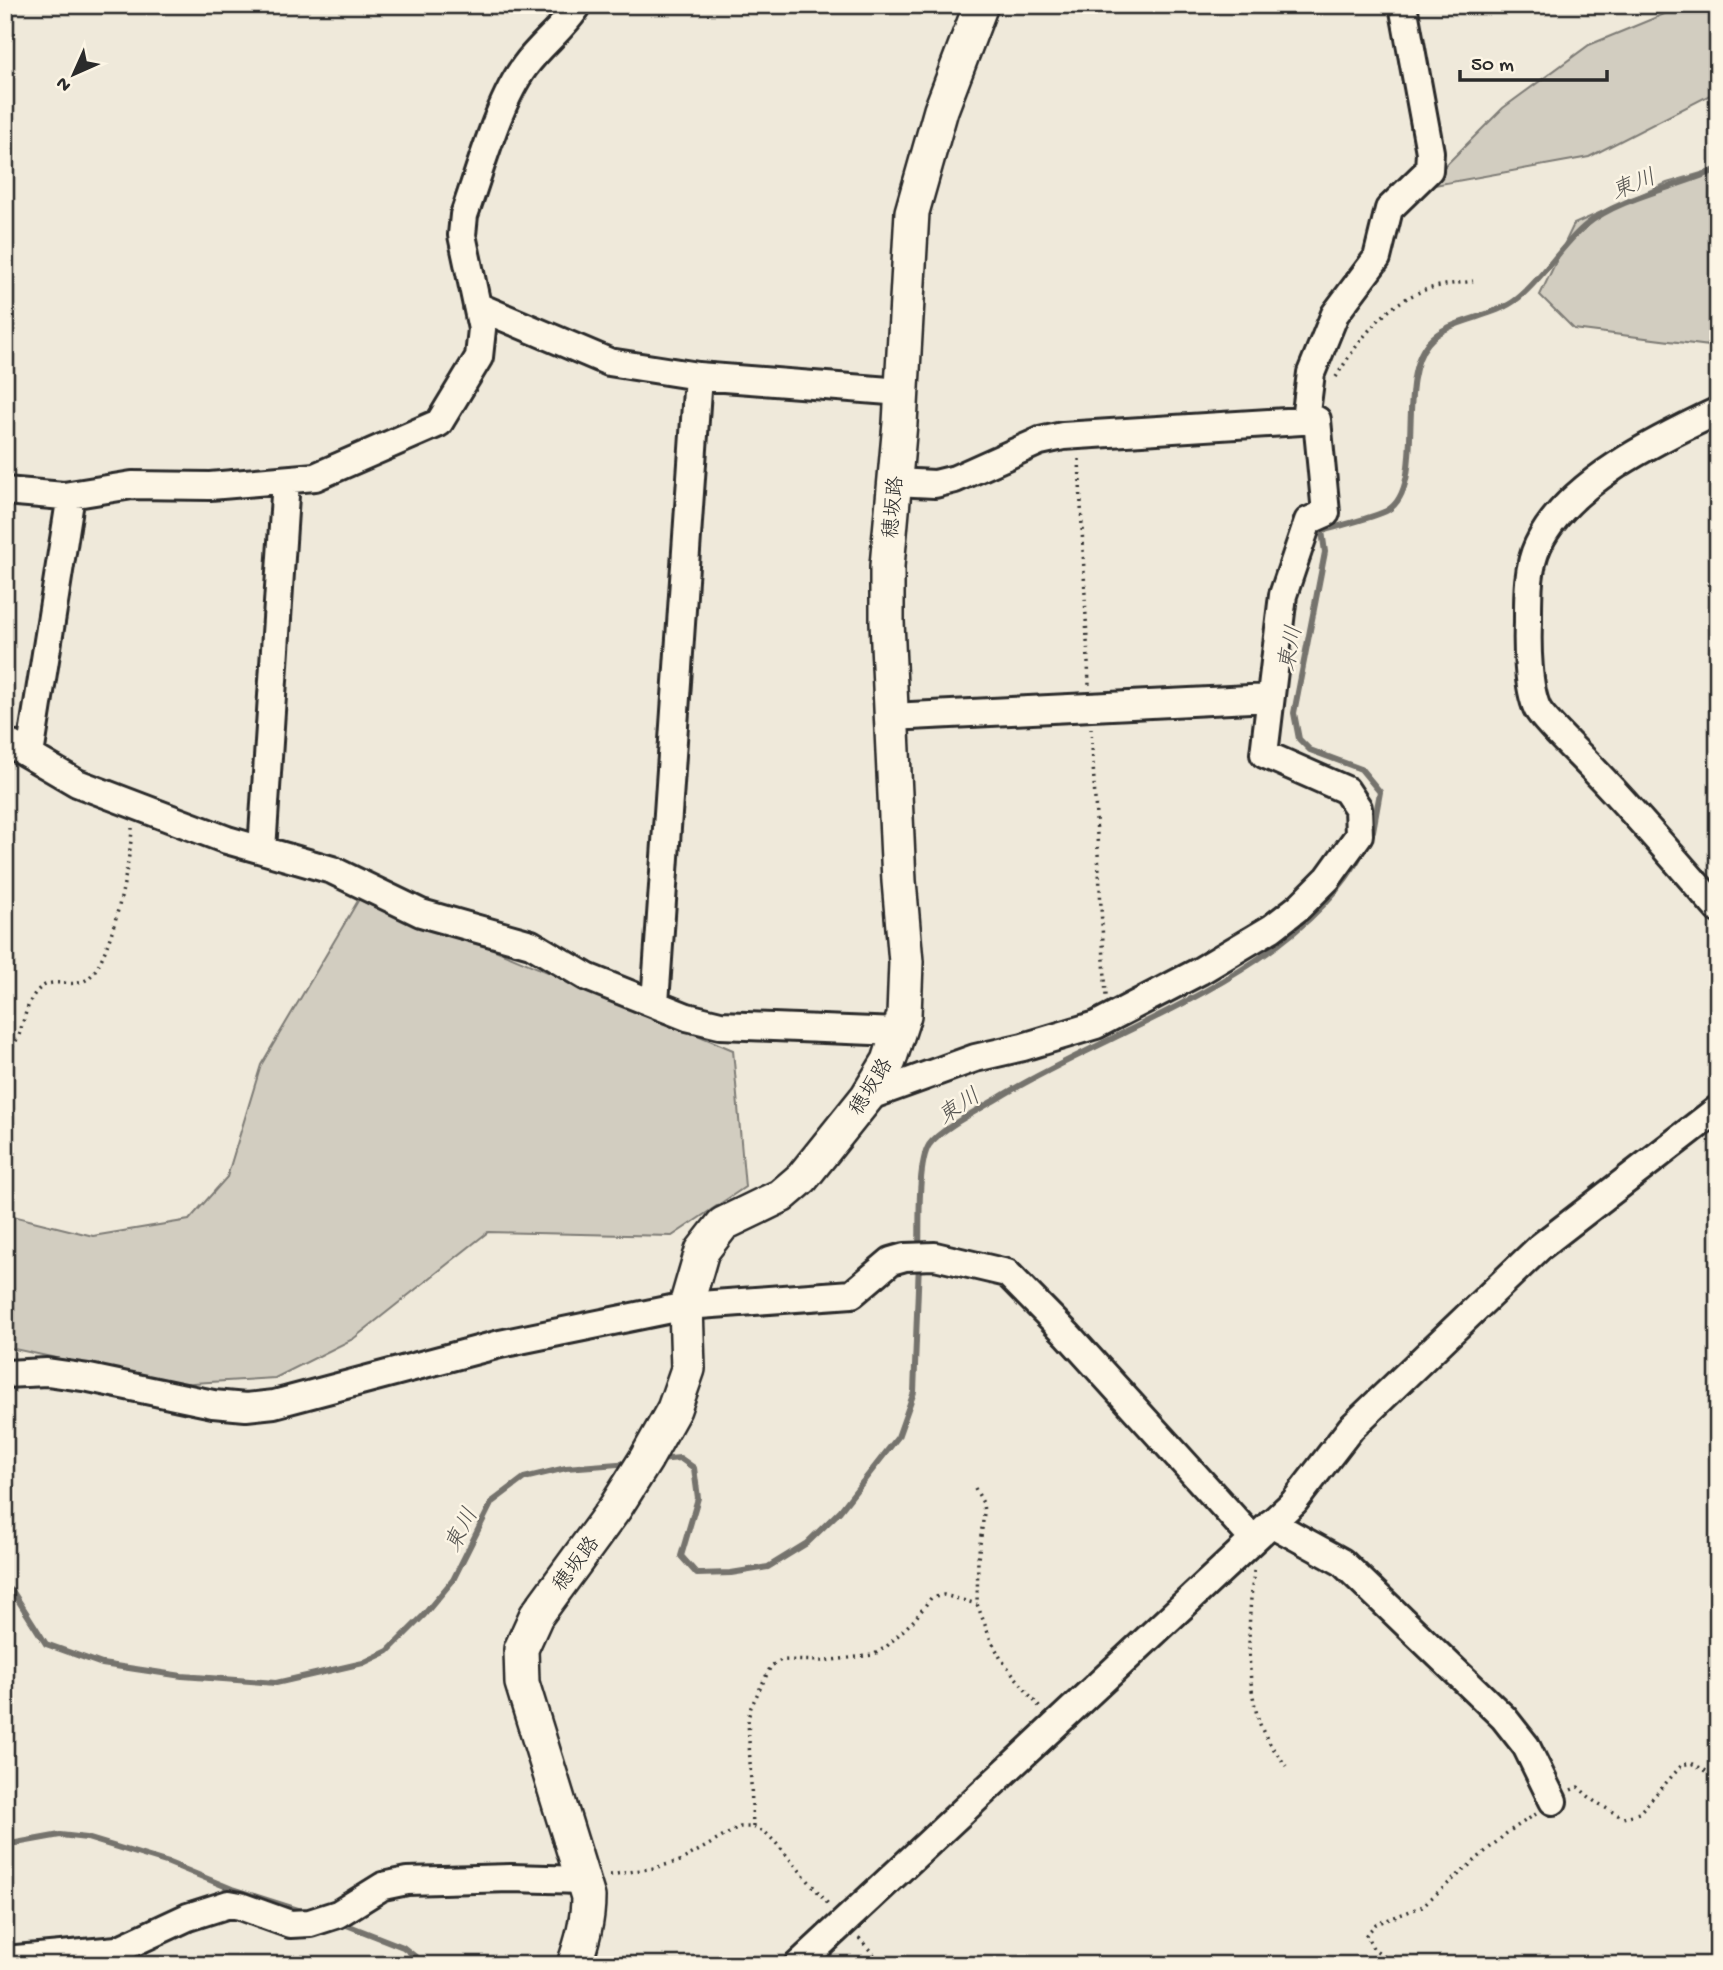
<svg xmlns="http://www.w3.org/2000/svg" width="1723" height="1970" font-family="'Gochi Hand','Klee One',sans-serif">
  <rect width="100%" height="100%" fill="#efe9da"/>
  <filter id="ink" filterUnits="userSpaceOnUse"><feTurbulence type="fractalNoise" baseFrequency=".0143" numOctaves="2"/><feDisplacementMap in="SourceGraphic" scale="14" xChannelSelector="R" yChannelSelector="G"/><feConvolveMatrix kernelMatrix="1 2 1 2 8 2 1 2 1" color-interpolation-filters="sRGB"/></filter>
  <g filter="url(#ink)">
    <!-- green -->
    <path fill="#d2cdc0" stroke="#7e7c76" stroke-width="2" d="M1686,5H1718V91L1589,157L1424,187L1503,108L1589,45Z
      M1718,168V347L1574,329L1540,295L1574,224L1667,183Z
      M362,894L733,1050L745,1187L672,1236L488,1232L353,1339L275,1378L176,1384L5,1347V1214L93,1236L189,1220L227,1177L261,1065Z"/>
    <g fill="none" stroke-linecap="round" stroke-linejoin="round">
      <!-- stream -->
      <path stroke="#75736d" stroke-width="6" d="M1369,839L1373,831L1380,792L1361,769L1310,750L1299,739L1294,713L1325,552L1322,531C1338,526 1376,517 1388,510C1427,486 1395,382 1428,343C1450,317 1490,320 1517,299C1543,279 1561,245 1586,225C1618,198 1678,187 1718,169
        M919,1251C920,1227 917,1164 929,1145C940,1129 982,1108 1000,1097C1115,1027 1299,974 1364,849
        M659,1460L680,1458L694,1468L698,1498L681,1556L697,1574L731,1573L768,1567L807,1543L840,1511L898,1437L914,1392L919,1262
        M5,1587L13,1592L46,1644L102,1664L182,1676L276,1683L363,1663L388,1651L423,1616L453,1580L492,1502L524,1478L566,1468L631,1463
        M5,1845L60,1835L87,1838L169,1863L232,1889L308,1913
        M339,1922L403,1947L426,1965"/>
      <!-- minor casing -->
      <g stroke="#2b2b2b" stroke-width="32">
        <path id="minor" d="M477,306L609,362L698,376L902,392
          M1718,411C1658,439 1567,483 1538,545C1527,568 1528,598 1528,623C1527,645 1528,688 1537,708C1542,719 1583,758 1594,770C1637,815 1677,862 1718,909
          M1305,420L1311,373L1335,314L1377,258L1389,209L1429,170L1430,152L1403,5
          M5,491L64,496L132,485L210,486L315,477L439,423L479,357L482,329L462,235L464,215C480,171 498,102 525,66C541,44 564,28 578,5
          M891,717L1270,698
          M5,741L77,783L227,840L332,870L421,913L531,944L587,977L687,1017L720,1025L898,1032
          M30,755L71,495
          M262,850L286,480
          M655,1003L698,376
          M867,1097L975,1058L1023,1047L1096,1025L1200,971L1272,928L1299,907L1328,878L1359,835L1358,808L1346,790L1264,754L1283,595L1308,521L1326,513L1317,420L1063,436L1040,441L955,479L935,484L894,482
          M5,1374L47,1372L89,1378L213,1404L246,1407L274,1404L500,1344L686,1306L852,1294L891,1261L905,1257L935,1256L1007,1273L1068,1335L1253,1539
          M1271,1523L1342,1562L1504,1718L1526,1746L1553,1801
          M5,1960L117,1950L188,1917L229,1904L240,1906L290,1924L310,1923L338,1914L383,1886L407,1881L511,1878L583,1880
          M798,1965L1294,1502L1351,1428L1541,1246L1718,1109"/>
      </g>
      <!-- major casing -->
      <g stroke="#2b2b2b" stroke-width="38">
        <path id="major" d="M574,1965C582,1942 588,1921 588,1897L522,1683L521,1649L536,1616L615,1508L646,1459L674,1409L688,1369L686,1306L702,1251L723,1224L781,1196L802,1178L867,1097L889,1061L904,1015L906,962L899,881L887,622V566L900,423L912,212L941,110L981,5"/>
      </g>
      <!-- path -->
      <path stroke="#2b2b2b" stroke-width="3.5" stroke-dasharray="2 5" stroke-linecap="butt" d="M1336,377C1360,338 1389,298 1435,287C1448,284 1461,283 1473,281
        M1079,459L1089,685
        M1091,728L1106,996
        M5,1059C9,1051 15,1044 19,1035C24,1021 27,1001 38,990C52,976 69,988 84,981C111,969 131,857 132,828
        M975,1488L983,1503L984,1513L978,1559L977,1604L990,1638L1001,1659L1040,1708
        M1254,1571C1248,1615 1245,1682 1260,1724C1265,1739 1277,1753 1286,1766
        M1571,1790L1578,1787L1594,1801L1623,1818L1639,1813L1682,1765L1691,1763L1718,1777
        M753,1827L748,1719L751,1707L771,1666L781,1660L825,1661L873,1655L886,1647L915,1619L931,1598L944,1595L977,1604
        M610,1875L654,1868L680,1861L740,1827H753L766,1833L776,1843L830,1906
        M859,1938L883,1965
        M1395,1965L1373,1948L1366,1935L1376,1924L1421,1907L1508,1832L1536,1814"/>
      <!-- minor -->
      <use href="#minor" stroke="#fcf5e5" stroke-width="26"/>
      <!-- major -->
      <use href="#major" stroke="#fcf5e5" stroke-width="33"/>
    </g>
  </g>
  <g text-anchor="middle" stroke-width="5" stroke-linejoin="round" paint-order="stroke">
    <!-- street labels -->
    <g font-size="21" fill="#2b2b2b" stroke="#fcf5e5">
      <text transform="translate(892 507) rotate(-85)" y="7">穂坂路</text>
      <text transform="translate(870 1086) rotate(-58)" y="7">穂坂路</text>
      <text transform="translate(575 1563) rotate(-53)" y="7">穂坂路</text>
    </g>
    <!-- water labels -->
    <g font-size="23" font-style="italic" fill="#565552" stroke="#fcf5e5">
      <text transform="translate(1633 183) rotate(-22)" y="8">東川</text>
      <text transform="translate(1289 648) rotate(-79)" y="8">東川</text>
      <text transform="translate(958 1105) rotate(-34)" y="8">東川</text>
      <text transform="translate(460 1529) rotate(-63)" y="8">東川</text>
    </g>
  </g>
  <!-- margin -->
  <rect width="1723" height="1970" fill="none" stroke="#fcf5e5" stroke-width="28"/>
  <rect x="14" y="14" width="1695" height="1942" fill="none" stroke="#2b2b2b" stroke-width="2.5" filter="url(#ink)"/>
  <!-- north arrow -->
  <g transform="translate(74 74) rotate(225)" stroke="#fcf5e5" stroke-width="5" paint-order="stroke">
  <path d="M0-5L12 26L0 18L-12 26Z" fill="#2b2b2b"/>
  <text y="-10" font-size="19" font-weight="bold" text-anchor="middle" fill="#2b2b2b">N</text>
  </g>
  <!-- scale -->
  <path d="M1460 70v10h147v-10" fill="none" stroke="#2b2b2b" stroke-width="3.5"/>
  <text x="1471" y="70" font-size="21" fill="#2b2b2b" stroke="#fcf5e5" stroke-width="5" paint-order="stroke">50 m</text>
</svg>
